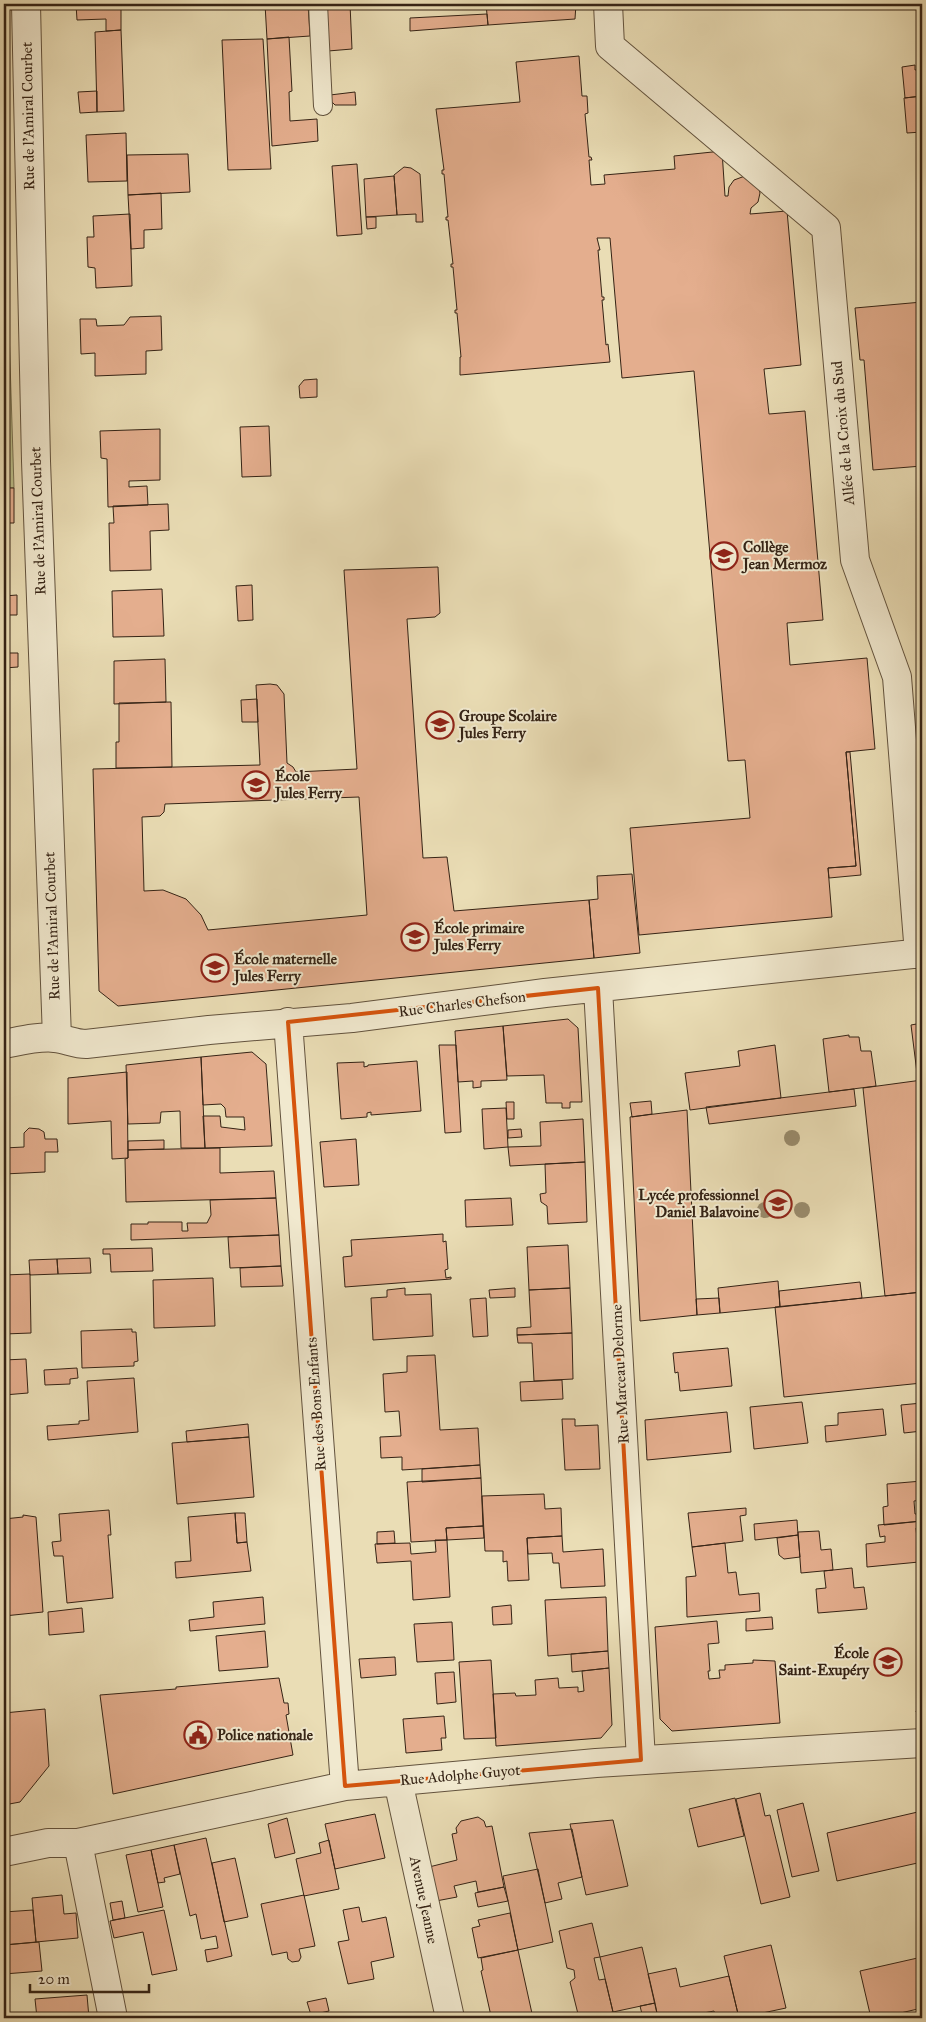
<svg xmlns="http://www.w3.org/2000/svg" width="926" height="2022" font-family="'IM FELL Great Primer',serif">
  <rect width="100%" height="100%" fill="#eaddb5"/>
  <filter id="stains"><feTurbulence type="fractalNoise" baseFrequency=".004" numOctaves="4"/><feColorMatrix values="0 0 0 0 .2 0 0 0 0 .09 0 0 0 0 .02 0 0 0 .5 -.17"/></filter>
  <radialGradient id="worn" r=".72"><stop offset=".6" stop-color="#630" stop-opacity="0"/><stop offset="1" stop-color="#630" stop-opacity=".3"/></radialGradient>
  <!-- green -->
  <path fill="#bcbf8a" stroke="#787150" d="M4,171L14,488H4Z"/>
  <!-- building -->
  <path fill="#e4ae8e" stroke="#352315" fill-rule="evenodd" d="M76,4H121V30L106,31V19L77,20Z
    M265,4H308L310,36L267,39Z
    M325,4H350L352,49L328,51Z
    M486,4H576L575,19L488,25Z
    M487,14L488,25L410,31V18Z
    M121,30L124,111L97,112L95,32Z
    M289,37L292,91L289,92L290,121L317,119L318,141L272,146L267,39Z
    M263,39L271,169L228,170L222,40Z
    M579,56L582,96H587L588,113L585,114L589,157H591L592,160H589L591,185L605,184L604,175L675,169L674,156L722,151L725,196H728L729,187L734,180L745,176L758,185L760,193L758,202L751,208L750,214L787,211L801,365L764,369L769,414L805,411L823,620L787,623L790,665L867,658L875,749L846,752L856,866L828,868L832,917L639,935L630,828L750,818L745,760L728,761L694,371L622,378L610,238H597L600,250H598L602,297H604V300H602L606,345L608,344L610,362L460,375V357H461L457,313H455V310H457L453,267H451V264H453L448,220H446V217H448L444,174H442V170H444L436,109L520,102L516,62Z
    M921,63L922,96L905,98L902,67L915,65V70L921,69Z
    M97,91V112L80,113L78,92Z
    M355,92L356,105H335L330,100V95Z
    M922,96V132L907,133L904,98Z
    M126,133L127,181L88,182L86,135Z
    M188,154L190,192L128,195L127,155Z
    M357,164L362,234L337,236L332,166Z
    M404,167L411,168L420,174L423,222H416V214L397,215L394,175Z
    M394,176L397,215L366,217L364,179Z
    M161,193L162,229L144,230V248L131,249L128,195Z
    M130,214L132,286L96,288L95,268L88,267L87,237H94L93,216Z
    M366,217H376V228L367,229Z
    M922,302V466L873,470L864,360H860L855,308Z
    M161,316L162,350L146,351V374L95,376V353L81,354L80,319H96L97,326L124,325L130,317Z
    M317,379V397L300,398L299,386L304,380Z
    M269,426L271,476L242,477L240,427Z
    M160,429V480L129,481V487L147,486L148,505L108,507L107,459L101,458L100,431Z
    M4,488H14V523H4Z
    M168,504L169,530L150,531L151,570L110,571L109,523H114L113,506Z
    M438,567L440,613L435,617L407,619L423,858L447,857L454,911L589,900L594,958L118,1006L99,991L93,769L260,765L256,685L270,684L277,685L284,694L287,763L293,767L296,772L357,769L344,570ZM359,797L367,915L208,930L201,915L186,899L163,890L144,891L142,817L160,816L164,812L165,804Z
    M252,585L253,620L238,621L236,586Z
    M162,589L164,636L113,637L112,591Z
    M17,595V615H4V596Z
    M4,653H18V667L4,668Z
    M165,659L166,702L114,704V661Z
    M257,699L258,722H242L241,700Z
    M171,702L172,767L116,768V742H119V703Z
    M4,735H8L9,818H4Z
    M846,752H850L861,875L829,878L828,868L856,866Z
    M632,874L640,953L594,958L589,900L598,899L597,876Z
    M568,1019L578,1028L582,1102H570V1108H562V1103H546L544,1075L507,1076L503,1026Z
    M922,1023V1080L918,1081L911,1025Z
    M503,1026L507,1080L481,1081V1087L473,1088V1081L458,1082L455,1031Z
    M849,1035V1037H859L861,1051H871L876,1086L829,1092L823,1039Z
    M439,1045H456L461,1132L445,1133Z
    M775,1045L781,1098L690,1110L685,1073L740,1066L738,1051Z
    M252,1052L266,1064L272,1146L205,1148L203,1116H220L221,1127L245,1130L244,1117H226L225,1108L221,1104L203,1105L201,1057Z
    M201,1057L205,1148H181L180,1111L161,1112L160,1123L128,1124L126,1065Z
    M417,1061L421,1111L371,1115V1112L367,1113V1117L341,1119L337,1063L364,1062V1067L368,1066V1065Z
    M127,1072L128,1158L112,1159L111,1121L68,1124V1078Z
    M922,1080V1292L885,1296L863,1088Z
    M854,1089L856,1106L709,1124L706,1107Z
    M651,1101L652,1114L632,1117L630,1103Z
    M506,1102H514V1119H507Z
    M506,1108L508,1147L484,1149L482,1109Z
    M687,1110L697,1315L640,1321L630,1117Z
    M583,1119L585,1162L510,1166L508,1147L541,1146L540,1122Z
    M29,1128L39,1129L44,1132L45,1139H57L58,1152H45V1172L4,1174V1148L24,1147V1133Z
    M521,1129L522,1137L508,1138V1130Z
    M356,1139L359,1185L324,1187L320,1142Z
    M164,1140V1149L128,1150V1141Z
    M220,1148V1173L274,1171L276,1198L126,1202L125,1159L128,1158V1150Z
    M585,1162L587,1222L548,1224L547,1206L541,1202L540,1194L546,1193L545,1164Z
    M276,1198L279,1235L131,1240V1224H148V1222H182V1231H188L187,1223H207L211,1215L210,1200Z
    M511,1198L513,1225L466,1227L465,1200Z
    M443,1234V1242L446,1241L448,1269L445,1270L446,1278L451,1277V1279L345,1287L343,1257L352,1256L351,1240Z
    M279,1235L281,1266L230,1268L228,1237Z
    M568,1245L570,1288L529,1290L527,1247Z
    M152,1248L153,1271L111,1272L110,1254H103V1249Z
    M90,1258L91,1273L58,1274L57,1259Z
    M57,1259L58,1274L30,1275L29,1260Z
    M281,1266L283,1286L241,1287L240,1268Z
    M30,1274L31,1333L4,1334V1275Z
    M213,1278L215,1326L154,1328L153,1280Z
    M778,1281L780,1307L720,1313L718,1288Z
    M860,1282L862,1298L780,1307L779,1291Z
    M405,1288V1295L431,1294L433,1336L373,1340L371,1298L387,1297V1290Z
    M515,1288V1297L490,1298L489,1290Z
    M570,1288L572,1333L517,1335V1328L531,1327L529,1290Z
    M922,1292V1383L784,1397L775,1307Z
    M486,1298L488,1336L473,1337L470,1299Z
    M719,1298L720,1313L697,1315L696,1299Z
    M132,1329V1332H136L138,1361L134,1362V1366L82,1368L81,1331Z
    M572,1333L573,1379L534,1381L532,1343H518L517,1335Z
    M728,1348L732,1386L680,1391L678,1372L675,1373L673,1353Z
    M435,1355L440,1430L478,1428L480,1465L402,1470V1457L381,1458L380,1437L401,1436L399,1411L385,1412L383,1374L407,1372V1356Z
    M26,1359L28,1393L4,1395V1360Z
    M77,1368L78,1378L70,1379V1384L45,1385L44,1370Z
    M134,1378L138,1432L48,1440L47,1426L79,1424V1421L89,1420L87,1381Z
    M562,1380L563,1399L521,1401L520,1382Z
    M802,1402L808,1443L754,1449L750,1407Z
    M922,1403V1431L904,1433L901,1405Z
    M883,1409L886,1435L826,1442L825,1426L838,1425V1413Z
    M727,1412L731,1452L647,1460L645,1420Z
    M562,1419H575V1426L598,1425L600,1469L565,1470Z
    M248,1424L249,1437L187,1442L186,1431Z
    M249,1437L254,1497L177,1504L172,1443Z
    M480,1465L481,1478L422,1482V1469Z
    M481,1478L483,1526L446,1528L447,1540L411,1542L407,1482Z
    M922,1481V1500L914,1501L915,1514H921L920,1510H922V1521L884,1525L883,1507L888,1506L887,1484Z
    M544,1494L545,1509L561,1508L562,1536L527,1538L529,1580L508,1581L507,1561L503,1562V1551H485L482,1496Z
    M746,1508V1515L740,1516L743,1541L692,1547L688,1513Z
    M109,1510L111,1535H108L113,1598L67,1603L63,1556H54L52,1542L61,1541L59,1514Z
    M235,1513H245L247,1542L237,1543Z
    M235,1513L237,1543L247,1542L251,1571L176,1578L175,1562L191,1561L188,1517Z
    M23,1515L36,1517L43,1612L4,1616V1519L23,1517Z
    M797,1520L798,1535L755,1540L754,1524Z
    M922,1521V1529V1527L916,1528L919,1562L867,1567L866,1544L885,1542V1536L880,1537L878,1525Z
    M483,1526L484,1538L447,1540L446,1528Z
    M394,1531L395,1543L377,1544V1532Z
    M819,1531L821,1550L831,1549L833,1570L801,1573L798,1532Z
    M798,1535L800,1557L784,1559L779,1555L777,1538Z
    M562,1536L563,1552L603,1549L605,1586L561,1588L559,1563H553L552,1553L528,1554L527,1538Z
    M435,1540H447L450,1597L413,1600L411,1561L377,1563L375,1544L410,1543L411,1554L436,1552Z
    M725,1543L728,1573L736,1572L739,1595L759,1593L760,1611L687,1617L686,1577L696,1576L692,1547Z
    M852,1568L854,1588L864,1587L867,1609L818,1613L816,1589L826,1588L824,1571Z
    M263,1597L265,1624L190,1631L189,1620L214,1617L213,1602Z
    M606,1597L608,1651L548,1656L545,1600Z
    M511,1605L512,1624L493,1625L492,1607Z
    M82,1608L84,1632L49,1635L48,1612Z
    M772,1617L773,1629L746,1631V1619Z
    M717,1621L719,1643L708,1644L710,1671H708L709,1679L720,1678L719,1670H725V1665L753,1663V1660L775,1661L780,1723L672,1731L660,1719L655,1627Z
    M452,1622L454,1660L417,1662L414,1624Z
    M265,1631L268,1667L219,1671L216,1636Z
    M608,1651L609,1668L572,1672L571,1654Z
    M395,1657L396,1675L361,1678L359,1659Z
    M491,1660L496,1738L464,1739L459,1662Z
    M609,1668L612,1725L601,1738L496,1746L493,1694L515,1693L516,1696L536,1695L535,1680L558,1678L559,1688L578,1687V1692L584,1691L582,1671Z
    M454,1672L456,1702L437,1704L435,1673Z
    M279,1678L284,1703H288L289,1714L286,1715L293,1755L113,1794L100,1695L176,1689V1687Z
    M922,1692V1711L916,1712Z
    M45,1709L49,1766L20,1802L4,1805V1713Z
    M444,1716L446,1738H441L442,1750L406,1753L403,1719Z
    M760,1793L765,1816L770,1815L790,1897L761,1904L736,1799Z
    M735,1798L744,1836L698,1847L689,1809Z
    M803,1803L819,1871L792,1877L777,1810Z
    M922,1811V1862L837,1881L827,1833Z
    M375,1814L385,1858L335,1869L325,1824Z
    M478,1817L484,1821L486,1827L492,1826L504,1887L478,1892L476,1881L454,1886L457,1897L436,1901L429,1867L457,1860L452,1834L457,1833L456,1828L461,1821Z
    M287,1818L295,1853L275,1858L268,1824Z
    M613,1820L628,1886L586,1895L570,1824Z
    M572,1829L582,1877L558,1883L562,1899L545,1903L529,1833Z
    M206,1838L232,1956L207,1962L205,1950L218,1948L216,1936L201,1939L196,1914L190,1916L174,1845Z
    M329,1840L339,1889L304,1896L296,1859L321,1853L319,1843Z
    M174,1845L180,1874L164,1878L165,1882L158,1883L151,1850Z
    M151,1850L163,1907L138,1912L126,1855Z
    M235,1858L248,1917L224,1922L212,1863Z
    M538,1869L553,1942L518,1950L503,1876Z
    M504,1887L508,1901L478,1907L475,1893Z
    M62,1895L64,1914L76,1913L78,1938L36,1942L32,1898Z
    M304,1895L315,1946L299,1949L301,1957L299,1961L292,1962L288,1959L287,1952L272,1955L261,1904Z
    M122,1901L125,1918L113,1920L110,1903Z
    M359,1907L362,1922L386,1917L394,1957L371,1962L374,1979L348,1984L338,1942L349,1940L343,1910Z
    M33,1910L36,1942L4,1945V1912Z
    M164,1910L177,1970L152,1975L143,1932L114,1938L110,1921Z
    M510,1913L518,1950L478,1958L472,1928L480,1926L478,1920Z
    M592,1923L600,1957L594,1958L599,1980L605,1979L613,2012L579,2018L570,1982L575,1978L574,1970L567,1968L559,1931Z
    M39,1942L42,1971L4,1974V1945Z
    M771,1945L786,2008L739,2018L724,1956Z
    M642,1947L655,2003L613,2012L600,1957Z
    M518,1950L533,2018H510L509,2013L491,2016L481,1971L483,1970L481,1958Z
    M922,1957V2008L879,2018H871L860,1971Z
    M676,1968L680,1987L729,1976L739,2018H716L714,2011L693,2015L694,2018H658L648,1974Z
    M87,1995L89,2018H37L35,1999Z
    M326,1998L329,2011L311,2015L307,2002Z
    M655,2003L658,2018H643L640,2006Z"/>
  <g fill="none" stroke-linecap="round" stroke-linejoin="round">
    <!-- lane casing -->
    <g stroke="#62523d" stroke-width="20">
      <path id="lane" d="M318,4L323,106"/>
    </g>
    <!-- street casing -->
    <g stroke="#62523d" stroke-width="30">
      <path id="street" d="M26,4L36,461L57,1038
        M608,4L610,46L826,228L855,560L897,677L919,954
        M598,988L641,1760
        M288,1022L345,1786
        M4,1044C20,1041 39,1036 55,1038C66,1039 75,1044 86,1044L209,1030L352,1018L545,993L922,953
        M398,1781L450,2018
        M78,1843L113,2018
        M4,1852L48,1843H78L345,1786L596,1763L922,1743"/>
    </g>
    <!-- lane -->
    <use href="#lane" stroke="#f1e9cf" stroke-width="18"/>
    <!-- street -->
    <use href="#street" stroke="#f1e9cf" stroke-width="28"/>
  </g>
  <!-- trees -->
  <g fill="#998c6d">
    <circle cx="792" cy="1138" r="8"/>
    <circle cx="765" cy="1210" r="8"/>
    <circle cx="802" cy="1210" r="8"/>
  </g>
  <!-- marked area -->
  <path fill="none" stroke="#d6540d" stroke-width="4" stroke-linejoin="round" d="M598,988L641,1760L345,1786L288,1022Z"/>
  <!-- icons -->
  <defs>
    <g id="school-ring" transform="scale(1.4375)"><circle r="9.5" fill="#f1e9cf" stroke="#8f2418" stroke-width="1.5"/><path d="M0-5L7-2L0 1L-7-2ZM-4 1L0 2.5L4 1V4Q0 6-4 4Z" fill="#8f2418"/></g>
    <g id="civic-ring" transform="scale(1.4375)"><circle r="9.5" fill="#f1e9cf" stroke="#8f2418" stroke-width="1.5"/><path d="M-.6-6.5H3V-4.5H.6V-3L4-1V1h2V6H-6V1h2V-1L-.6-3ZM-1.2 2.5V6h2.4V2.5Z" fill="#8f2418"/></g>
  </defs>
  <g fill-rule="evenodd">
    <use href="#school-ring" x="724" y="556"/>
    <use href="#school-ring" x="440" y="725"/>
    <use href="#school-ring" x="256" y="785"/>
    <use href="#school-ring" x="415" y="937"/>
    <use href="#school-ring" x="215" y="968"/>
    <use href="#school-ring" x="778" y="1204"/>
    <use href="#school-ring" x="888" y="1662"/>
    <use href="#civic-ring" x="198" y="1735"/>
  </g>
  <g text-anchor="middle" stroke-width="4" stroke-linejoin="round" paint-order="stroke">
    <!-- street labels -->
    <g font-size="15" fill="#352315" stroke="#f1e9cf">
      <text transform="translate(28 116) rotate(-91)" y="5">Rue de l'Amiral Courbet</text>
      <text transform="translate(843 433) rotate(-95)" y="5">Allée de la Croix du Sud</text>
      <text transform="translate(38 521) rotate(-92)" y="5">Rue de l'Amiral Courbet</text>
      <text transform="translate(52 926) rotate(-92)" y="5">Rue de l'Amiral Courbet</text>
      <text transform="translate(462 1004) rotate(-7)" y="5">Rue Charles Chefson</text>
      <text transform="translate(620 1374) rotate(-93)" y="5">Rue Marceau Delorme</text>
      <text transform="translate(316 1404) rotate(-94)" y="5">Rue des Bons Enfants</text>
      <text transform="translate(460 1775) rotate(-5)" y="5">Rue Adolphe Guyot</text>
      <text transform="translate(424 1900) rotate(78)" y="5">Avenue Jeanne</text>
    </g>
    <!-- poi labels -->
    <g font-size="15" font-weight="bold" fill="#352315" stroke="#f1e9cf" text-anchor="start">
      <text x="743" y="552">Collège<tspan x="743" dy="17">Jean Mermoz</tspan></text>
      <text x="459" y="721">Groupe Scolaire<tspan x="459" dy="17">Jules Ferry</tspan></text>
      <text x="275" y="781">École<tspan x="275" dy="17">Jules Ferry</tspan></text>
      <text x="434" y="933">École primaire<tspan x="434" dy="17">Jules Ferry</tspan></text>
      <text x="234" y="964">École maternelle<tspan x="234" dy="17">Jules Ferry</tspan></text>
      <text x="759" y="1200" text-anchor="end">Lycée professionnel<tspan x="759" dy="17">Daniel Balavoine</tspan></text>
      <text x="869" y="1658" text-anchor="end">École<tspan x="869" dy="17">Saint-Exupéry</tspan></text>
      <text x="217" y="1740">Police nationale</text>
    </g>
  </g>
  <!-- margin -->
  <rect width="926" height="2022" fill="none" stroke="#eaddb5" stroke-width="20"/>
  <rect x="5" y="5" width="916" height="2012" fill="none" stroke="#352315" stroke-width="2.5"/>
  <rect x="10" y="10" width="906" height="2002" fill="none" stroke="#352315"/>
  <!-- scale -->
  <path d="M30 1984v8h119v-8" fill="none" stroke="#352315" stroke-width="2.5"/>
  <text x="38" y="1984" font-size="15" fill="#352315" stroke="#f1e9cf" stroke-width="4" paint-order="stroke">20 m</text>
  <rect width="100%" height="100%" filter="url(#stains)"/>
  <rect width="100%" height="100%" fill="url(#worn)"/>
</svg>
